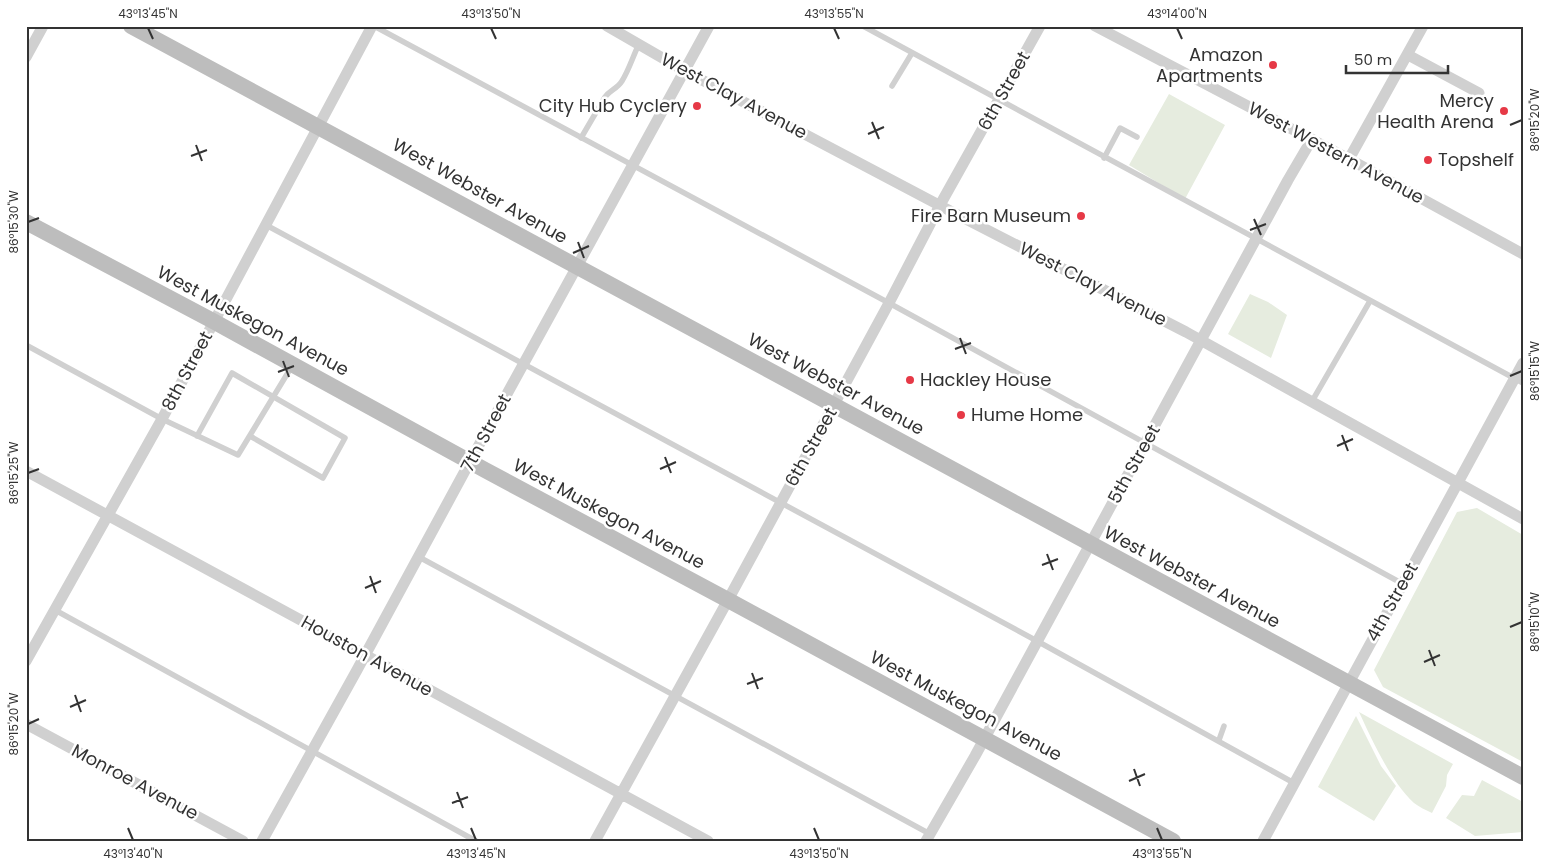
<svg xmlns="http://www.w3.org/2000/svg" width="1549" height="867" font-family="Poppins,sans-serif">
  <rect width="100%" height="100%" fill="#fff"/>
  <!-- green -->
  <path fill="#e6ecdf" d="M1169,94L1225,125L1185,199L1129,165Z
    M1250,294L1268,302L1287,315L1271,358L1228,334Z
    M1477,508L1523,535V762L1383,687L1374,670L1457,512Z
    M1359,712L1453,764L1447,775L1446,786L1432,813C1426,810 1419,807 1414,803C1391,782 1372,740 1359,712Z
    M1356,716L1381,766L1396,786L1374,821L1318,787Z
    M1482,780L1523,802V832L1475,836L1446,818L1462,795L1474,796Z"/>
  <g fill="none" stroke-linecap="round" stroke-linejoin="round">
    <!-- lane -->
    <path stroke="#d0d0d0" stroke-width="5.5" d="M374,26L889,303L1403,584
      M863,26L1523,383
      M892,86L912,53
      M581,138L605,97C610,90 617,89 622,81C629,70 633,56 639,44
      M1104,158L1120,128L1137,137
      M266,225L1037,641L1294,783
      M26,345L162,419L238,455L292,366
      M1311,403L1370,301
      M197,436L232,373L345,438L323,478L250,436
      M419,557L930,834
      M55,610L476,841
      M1219,740L1224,726"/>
    <!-- street -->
    <path stroke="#d0d0d0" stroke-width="11" d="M607,26L685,71L956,214L1186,332L1523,519
      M1095,26L1349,159L1523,254
      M1408,55L1479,93
      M26,57L43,26
      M1349,159L1423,26
      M26,471L708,841
      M26,661L162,419L372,26
      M26,724L243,841
      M262,841L357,670L479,445L709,26
      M595,841L728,600L889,303L940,205L1040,26
      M926,841L975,756L1288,180L1312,139
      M1263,841L1523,363"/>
    <!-- secondary -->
    <path stroke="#bdbdbd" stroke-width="16" d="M131,26L1523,777
      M26,222L213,321L485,470L728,600L1173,841"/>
  </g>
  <!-- ticks -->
  <path fill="none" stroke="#333" stroke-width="2" d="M148,28L153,39M491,28L496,39M834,28L839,39M1177,28L1182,39M872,122L879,139M1510,125L1522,120M868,134L884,127M196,145L202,161M191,156L207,150M1254,219L1261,235M28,222L39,218M1250,230L1266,224M578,242L584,258M573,253L589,246M960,338L966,354M955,349L971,343M283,361L289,377M278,372L294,366M1510,376L1522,371M1342,435L1348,451M1337,446L1353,439M665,457L671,473M660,469L676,462M28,473L39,469M1047,554L1053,570M1042,565L1058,559M370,576L376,593M365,588L381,581M1510,627L1522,622M1429,650L1435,666M1424,662L1440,655M752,673L758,689M747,684L763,678M75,695L81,712M70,707L86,700M28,724L39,719M1134,769L1140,786M1129,781L1145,774M457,792L463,808M452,803L468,797M128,828L133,840M471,828L476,840M814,828L819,840M1157,828L1162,840"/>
  <!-- markers -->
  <g fill="#e63946" stroke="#fff" stroke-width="2">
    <circle cx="1273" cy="65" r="5"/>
    <circle cx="697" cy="106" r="5"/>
    <circle cx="1504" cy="111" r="5"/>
    <circle cx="1428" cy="160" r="5"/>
    <circle cx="1081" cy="216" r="5"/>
    <circle cx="910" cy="380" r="5"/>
    <circle cx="961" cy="415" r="5"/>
  </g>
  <g text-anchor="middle" stroke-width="5" stroke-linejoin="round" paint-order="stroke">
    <!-- poi labels -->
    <g font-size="18" fill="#333" stroke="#fff" text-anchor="end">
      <text x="1263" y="61">Amazon<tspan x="1263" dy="21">Apartments</tspan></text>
      <text x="1494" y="107">Mercy<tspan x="1494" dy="21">Health Arena</tspan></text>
      <text x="687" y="112">City Hub Cyclery</text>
      <text x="1438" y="166" text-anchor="start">Topshelf</text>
      <text x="1071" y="222">Fire Barn Museum</text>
      <text x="920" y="386" text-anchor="start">Hackley House</text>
      <text x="971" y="421" text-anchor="start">Hume Home</text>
    </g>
    <!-- street labels -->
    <g font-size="18" fill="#333" stroke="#fff">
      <text transform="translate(1004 91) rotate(-61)" y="6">6th Street</text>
      <text transform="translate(734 96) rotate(28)" y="6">West Clay Avenue</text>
      <text transform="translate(1336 153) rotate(28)" y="6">West Western Avenue</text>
      <text transform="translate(480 191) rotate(29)" y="6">West Webster Avenue</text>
      <text transform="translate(1093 284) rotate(27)" y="6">West Clay Avenue</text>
      <text transform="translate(253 321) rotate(28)" y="6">West Muskegon Avenue</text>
      <text transform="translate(187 371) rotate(-62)" y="6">8th Street</text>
      <text transform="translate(836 384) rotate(28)" y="6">West Webster Avenue</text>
      <text transform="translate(486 433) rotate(-62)" y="6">7th Street</text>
      <text transform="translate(811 447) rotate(-61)" y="6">6th Street</text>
      <text transform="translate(1134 464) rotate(-61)" y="6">5th Street</text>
      <text transform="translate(609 514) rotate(28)" y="6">West Muskegon Avenue</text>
      <text transform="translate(1192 577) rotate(28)" y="6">West Webster Avenue</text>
      <text transform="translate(1392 602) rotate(-61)" y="6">4th Street</text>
      <text transform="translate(367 656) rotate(29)" y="6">Houston Avenue</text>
      <text transform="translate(966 706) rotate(28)" y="6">West Muskegon Avenue</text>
      <text transform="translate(135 782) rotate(28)" y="6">Monroe Avenue</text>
    </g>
  </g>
  <!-- border -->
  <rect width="1549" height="867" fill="none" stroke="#ffffff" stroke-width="55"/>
  <!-- scale -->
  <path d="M1346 65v8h102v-8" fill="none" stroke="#333333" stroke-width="2.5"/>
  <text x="1354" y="65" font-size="15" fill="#333333" stroke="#ffffff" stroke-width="4" paint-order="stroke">50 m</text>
  <rect x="28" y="28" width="1494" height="812" fill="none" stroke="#333" stroke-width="2"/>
  <g font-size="12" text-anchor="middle" fill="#333">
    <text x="148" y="18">43°13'45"N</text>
    <text x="491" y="18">43°13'50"N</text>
    <text x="834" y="18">43°13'55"N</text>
    <text x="1177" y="18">43°14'00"N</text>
    <text transform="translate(1535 120) rotate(-90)" y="4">86°15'20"W</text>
    <text transform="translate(14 222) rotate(-90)" y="4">86°15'30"W</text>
    <text transform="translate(1535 371) rotate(-90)" y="4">86°15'15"W</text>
    <text transform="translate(14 473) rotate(-90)" y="4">86°15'25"W</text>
    <text transform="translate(1535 622) rotate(-90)" y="4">86°15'10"W</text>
    <text transform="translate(14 724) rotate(-90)" y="4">86°15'20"W</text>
    <text x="133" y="858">43°13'40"N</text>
    <text x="476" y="858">43°13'45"N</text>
    <text x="819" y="858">43°13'50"N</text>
    <text x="1162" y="858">43°13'55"N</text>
  </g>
</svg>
